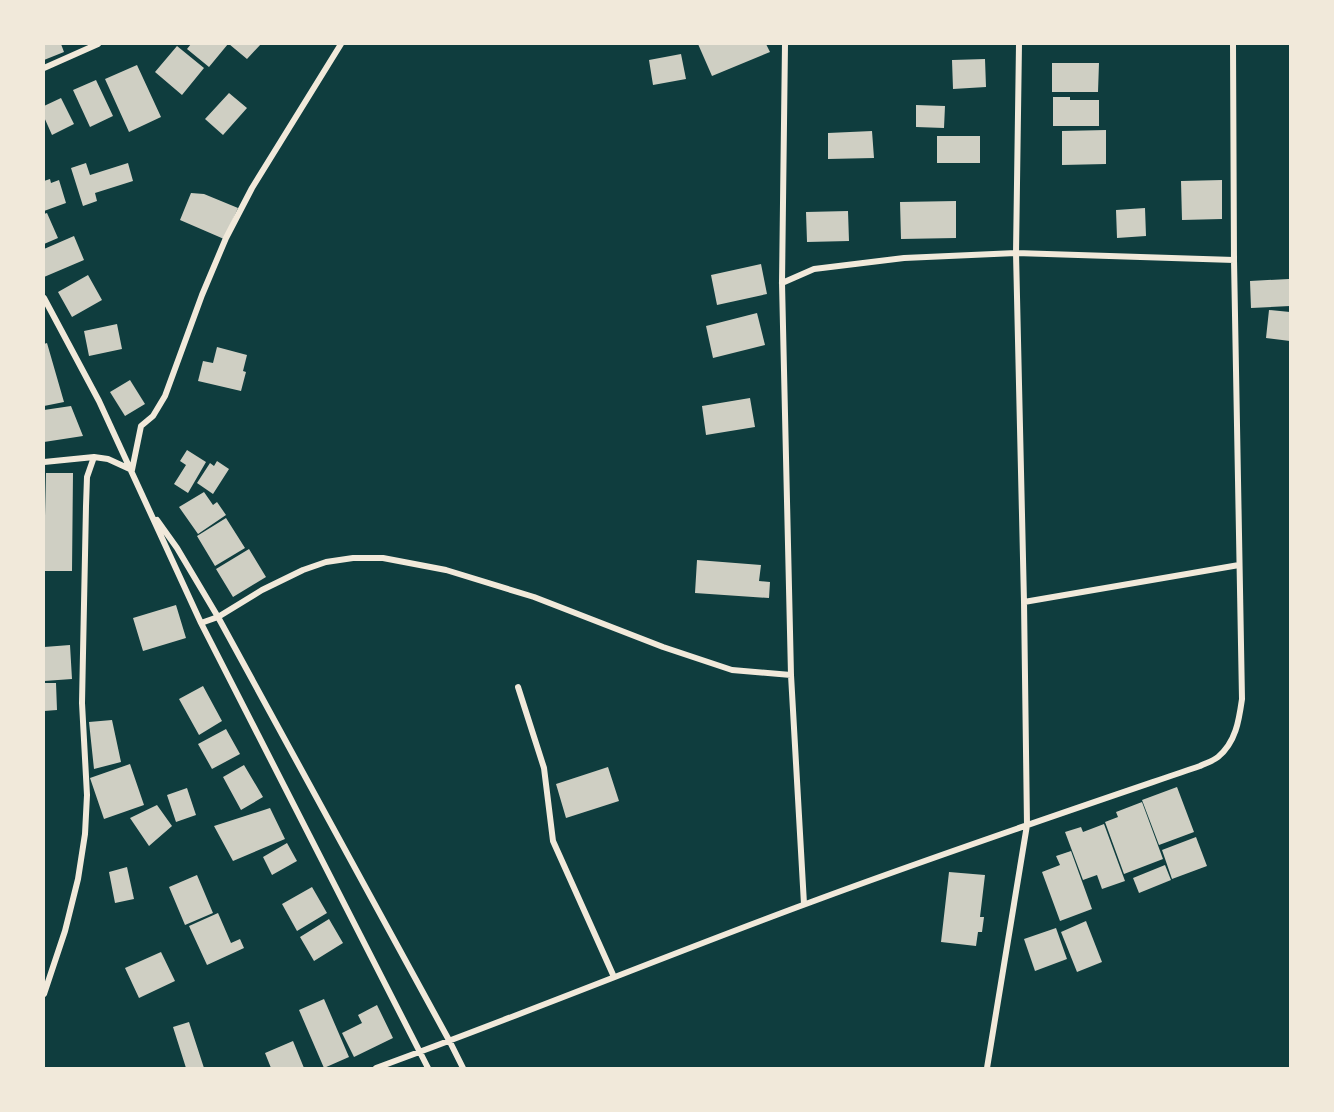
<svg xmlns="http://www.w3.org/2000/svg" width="1334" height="1112" font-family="Barlow,sans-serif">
  <rect width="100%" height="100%" fill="#0f3d3e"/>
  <!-- building -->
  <path fill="#cfcfc3" d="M44,44H61L64,52L44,60Z
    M191,44H228L209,67L187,49Z
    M229,44H261L247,59Z
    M698,44H766L770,52L712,76Z
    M177,46L204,68L182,95L155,72Z
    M681,54L686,79L653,85L649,60Z
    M985,59L986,87L953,89L952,60Z
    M1052,63H1099L1098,92H1052Z
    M137,65L161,117L129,132L105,79Z
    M96,80L113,116L90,127L73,90Z
    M229,93L247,108L223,135L205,119Z
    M1053,97H1070V100H1099V126H1053Z
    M61,98L74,124L52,135L44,117V106Z
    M916,105L945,106L944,128L916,127Z
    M1106,130V164L1062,165V131Z
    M872,131L874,158L828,159V133Z
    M937,136H980V163H937Z
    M86,163L90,175L128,163L133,181L95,193L97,201L83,206L71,168Z
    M50,179L51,183L59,180L66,203L44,211V181Z
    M1222,180V219L1182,220L1181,181Z
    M191,193L204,194L238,208L224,239L180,220Z
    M956,201V238L901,239L900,202Z
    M1145,208L1146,236L1117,238L1116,210Z
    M848,211L849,241L807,242L806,212Z
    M47,213L58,238L44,244V214Z
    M74,236L84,260L44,277V249Z
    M761,264L767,294L717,305L711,275Z
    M88,275L102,300L72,317L58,292Z
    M1289,279L1290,306L1251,308L1250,281Z
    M1269,310L1290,312V341L1266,338Z
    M757,313L765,345L713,358L706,326Z
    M117,324L122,349L89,356L84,331Z
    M47,343L64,402L44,406V344Z
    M217,347L247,355L243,371L246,372L241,391L198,381L203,361L213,363Z
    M130,380L145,404L125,416L110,392Z
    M750,398L755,427L706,435L702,406Z
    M71,406L83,436L44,442V410Z
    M187,450L206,462L188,493L174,484L186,465L180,461Z
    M217,461L229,469L213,494L197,483L210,463L214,466Z
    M46,473H73L72,571H44V516H45Z
    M204,492L213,505L217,502L226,515L198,534L179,507Z
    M226,518L245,548L215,566L197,536Z
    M249,549L266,577L233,597L216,569Z
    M697,560L761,565L759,581L770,582L769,598L695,593Z
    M176,605L186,638L143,651L133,618Z
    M70,645L72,679L44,681V647Z
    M44,683H56L57,710L44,711Z
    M203,686L222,721L199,735L179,699Z
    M112,720L121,762L94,769L89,722Z
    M226,729L240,754L212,769L198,744Z
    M130,764L144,805L104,819L90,778Z
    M244,765L263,797L241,810L223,777Z
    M608,767L619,801L566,818L556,784Z
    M1177,787L1194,832L1159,845L1142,800Z
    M187,788L196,815L176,822L167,795Z
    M1142,802L1163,859L1124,874L1105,822L1118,817L1116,812Z
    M157,805L172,826L149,846L130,818Z
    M270,808L285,839L233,861L214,826Z
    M1104,824L1125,881L1102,889L1097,875L1083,880L1065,832L1081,827L1083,832Z
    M1196,837L1207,866L1172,879L1162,850Z
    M287,843L297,861L272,875L263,857Z
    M1071,851L1092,909L1060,921L1042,872L1060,865L1056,856Z
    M1165,865L1171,880L1139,893L1133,878Z
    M127,867L134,899L115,903L109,872Z
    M949,872L985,875L980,917H984L982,932H978L976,946L941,942Z
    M197,875L213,913L185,925L169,887Z
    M312,887L327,913L297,931L282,904Z
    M218,913L231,943L240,939L244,948L207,965L189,926Z
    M329,919L343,943L314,961L300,937Z
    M1086,921L1102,962L1077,972L1061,932Z
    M1056,928L1067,959L1035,971L1024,939Z
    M161,952L175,981L139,998L125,968Z
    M324,999L349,1057L324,1068L299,1010Z
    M377,1005L393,1038L354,1057L342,1033L362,1023L358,1015Z
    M189,1022L204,1068H186L173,1027Z
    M293,1041L304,1068H271L265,1053Z"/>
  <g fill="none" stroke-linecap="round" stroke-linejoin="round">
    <!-- minor -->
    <path stroke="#f1e9da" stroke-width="6" d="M785,44L782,283L791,675L804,904
      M44,68L98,44
      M782,283L814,269L904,258L1016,253L1234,260
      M44,298L99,401L201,623L428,1068
      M44,462L94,457L108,459L132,470L141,426L153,416L165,396L202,295L226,238L252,188L341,44
      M157,520L177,548L218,617L450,1042L463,1068
      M1024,602L1239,565
      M201,623L218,617L262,590L303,570L326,562L353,558H383L446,570L534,597L663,647L732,670L791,675
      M518,687L544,768L553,841L614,977
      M44,994L65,931L78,879L85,834L87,795L82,703L86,506L87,477L94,457
      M376,1068C519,1016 660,958 803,905C934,856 1068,811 1200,766C1206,763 1213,761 1218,757C1236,742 1239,720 1242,699L1234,260L1233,44
      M987,1068L1027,825L1024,602L1016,253L1019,44"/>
  </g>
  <!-- border -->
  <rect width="1334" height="1112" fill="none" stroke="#f1e9da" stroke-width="90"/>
</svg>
